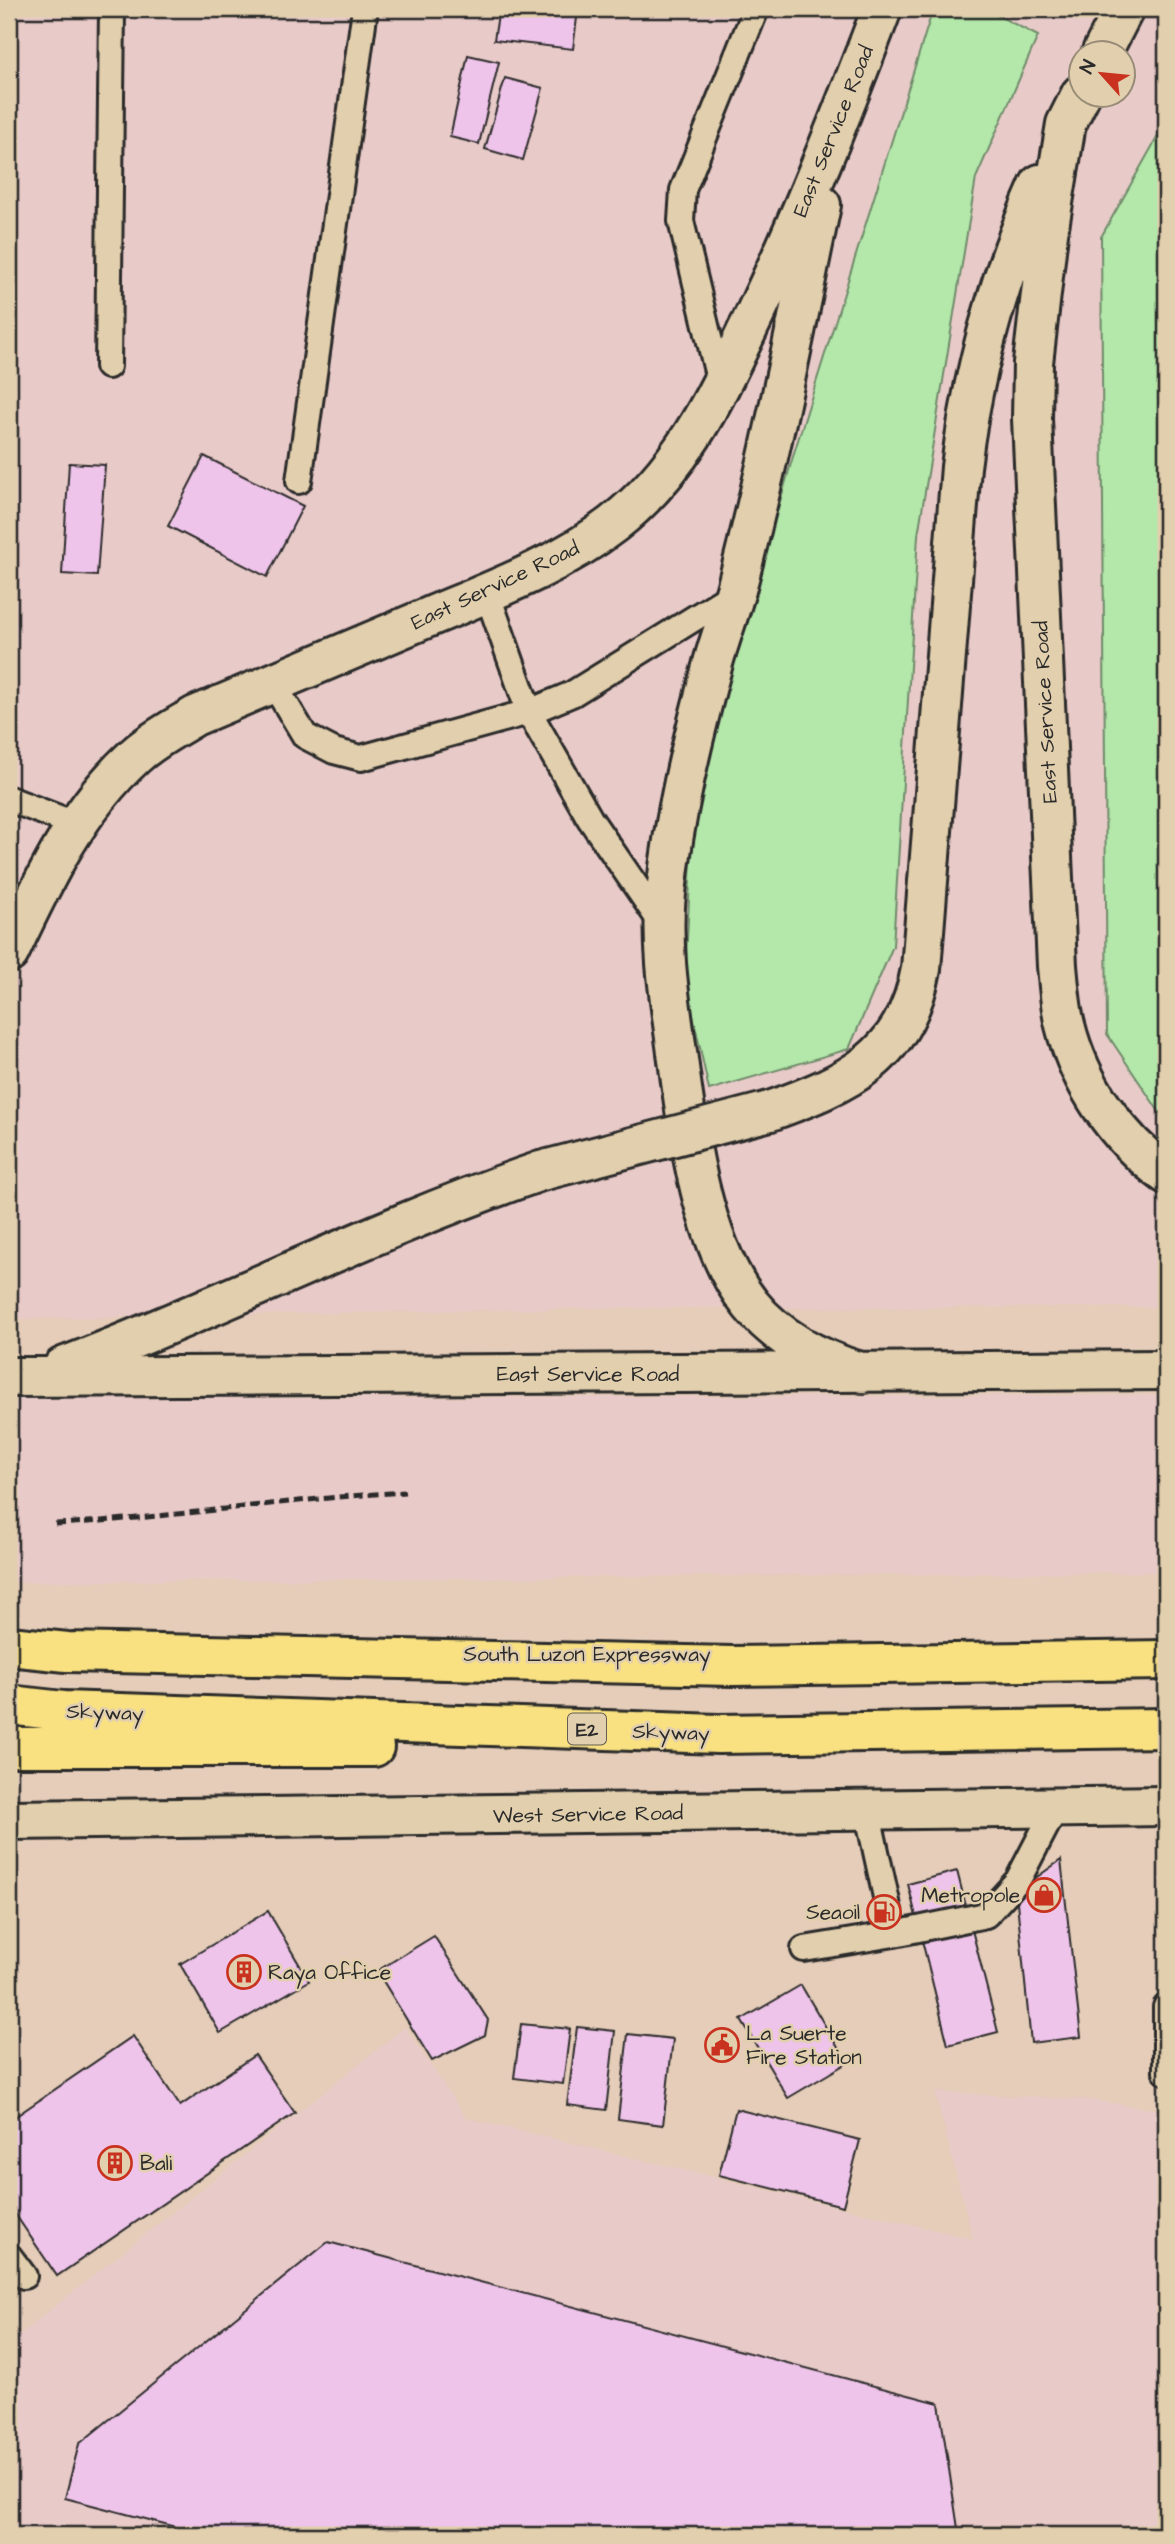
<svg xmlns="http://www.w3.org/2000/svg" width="1175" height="2544" font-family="'Architects Daughter',sans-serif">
  <rect width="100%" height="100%" fill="#e5cdb9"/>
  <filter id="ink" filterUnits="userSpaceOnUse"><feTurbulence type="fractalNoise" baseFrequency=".0143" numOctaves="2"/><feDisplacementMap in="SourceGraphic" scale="14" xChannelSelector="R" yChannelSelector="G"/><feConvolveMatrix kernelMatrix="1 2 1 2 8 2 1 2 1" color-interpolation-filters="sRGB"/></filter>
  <g filter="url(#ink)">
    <!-- built -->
    <path fill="#e8cac8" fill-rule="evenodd" d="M9,9H1166V1307L603,1308L9,1319ZM1080,52H1122V94H1080Z
      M1166,1395V1572L9,1582V1399Z
      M405,2027L466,2118L973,2239L935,2092L1090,2100L1166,2111V2535H9V2343Z"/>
    <!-- green -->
    <path fill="#b3e8aa" stroke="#6f8a6a" stroke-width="2" d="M933,9H985L1038,36L976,178L918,535L893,946L849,1049L709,1090L685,978L694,801L794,453Z
      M1166,122V1122L1107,1034L1101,237Z"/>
    <!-- building -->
    <path fill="#efc4ea" stroke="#2b2b2b" stroke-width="2" d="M499,9L578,10L573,49L494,40Z
      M468,55L499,62L479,144L450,137Z
      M505,78L543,88L523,160L485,149Z
      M204,456L303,506L267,577L168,526Z
      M69,463L105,465L97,576L62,574Z
      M1061,1860L1081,2037L1031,2043L1016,1892Z
      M957,1871L998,2032L948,2045L908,1884Z
      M268,1911L309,1981L220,2033L180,1964Z
      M434,1936L488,2020L485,2035L432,2061L377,1971Z
      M801,1985L847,2063L788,2098L741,2020Z
      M521,2024L570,2029L563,2084L514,2078Z
      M577,2027L615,2031L606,2110L567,2105Z
      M628,2034L673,2039L663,2125L618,2119Z
      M133,2036L180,2106L255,2055L295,2113L57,2276L9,2205V2121Z
      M736,2109L860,2140L843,2206L719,2175Z
      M328,2242L939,2403L959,2535H207L65,2498L79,2444Z"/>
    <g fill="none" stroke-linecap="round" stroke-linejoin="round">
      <!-- lane casing -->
      <g stroke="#2b2b2b" stroke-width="30">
        <path id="lane" d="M108,366L112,9
          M721,388L681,221L683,190L756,9
          M299,481L365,9
          M487,593L529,712L590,819L664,927
          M273,683L305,736L334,751L361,758L529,712L572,694L735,593
          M9,799L77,825
          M867,1810L894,1934
          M804,1949L894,1934L986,1915L1018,1880L1056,1807
          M1166,2072V2007
          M9,2256L24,2276"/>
      </g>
      <!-- secondary casing -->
      <g stroke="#2b2b2b" stroke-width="44">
        <path id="secondary" d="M1102,52L1124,9
          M1081,94L1066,124L1048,233L1033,363L1032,419L1057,966C1059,985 1060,1006 1065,1025C1080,1085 1117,1138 1166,1174
          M821,205C795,334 769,462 736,590C729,614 720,638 713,663C693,738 674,815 666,893C661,943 669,995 676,1045C687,1124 699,1241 751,1305C779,1340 821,1360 863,1373
          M9,953C42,883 77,808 136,755C154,739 175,728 195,716C273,683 351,650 429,617C491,591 559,566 613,524C686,467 717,393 756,312C803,213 843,111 882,9
          M770,1111C848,1083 905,1058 921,969L961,467C973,369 1000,274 1040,184
          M63,1367C224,1306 377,1227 541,1171
          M9,1377L1166,1370
          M9,1820L1166,1806"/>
      </g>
      <!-- highway casing -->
      <g stroke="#2b2b2b" stroke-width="44">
        <path id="highway" d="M9,1705L63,1711L718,1734L1166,1728
          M9,1747H374"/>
      </g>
      <!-- lane -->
      <use href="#lane" stroke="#e2cfad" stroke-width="24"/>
      <!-- secondary -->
      <use href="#secondary" stroke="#e2cfad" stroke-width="38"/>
      <!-- highway -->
      <use href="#highway" stroke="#f9e181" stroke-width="38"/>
      <!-- rail -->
      <path stroke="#2b2b2b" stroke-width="5" stroke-dasharray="10 5" stroke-linecap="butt" d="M55,1524C172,1518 288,1499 405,1492"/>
      <!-- secondary-bridge casing -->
      <g stroke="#2b2b2b" stroke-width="44" stroke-linecap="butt">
        <path id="secondary-bridge" d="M541,1171L770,1111"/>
      </g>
      <!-- highway-bridge casing -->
      <g stroke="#2b2b2b" stroke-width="44" stroke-linecap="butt">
        <path id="highway-bridge" d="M9,1646L67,1652L732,1666L1166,1660"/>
      </g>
      <!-- secondary-bridge -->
      <use href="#secondary-bridge" stroke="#e2cfad" stroke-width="38"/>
      <!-- highway-bridge -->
      <use href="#highway-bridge" stroke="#f9e181" stroke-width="38"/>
    </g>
  </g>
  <!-- icons -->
  <defs>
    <g id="shop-ring" transform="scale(1.75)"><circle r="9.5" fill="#e2cfad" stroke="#c8321e" stroke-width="1.5"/><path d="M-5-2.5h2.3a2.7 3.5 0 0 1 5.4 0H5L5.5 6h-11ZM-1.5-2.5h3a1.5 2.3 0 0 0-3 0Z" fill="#c8321e"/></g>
    <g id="fuel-ring" transform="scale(1.75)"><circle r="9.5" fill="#e2cfad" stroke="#c8321e" stroke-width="1.5"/><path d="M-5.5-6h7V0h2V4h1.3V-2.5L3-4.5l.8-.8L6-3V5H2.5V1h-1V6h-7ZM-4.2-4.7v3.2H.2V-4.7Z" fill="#c8321e"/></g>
    <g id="building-ring" transform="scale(1.75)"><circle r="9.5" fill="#e2cfad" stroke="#c8321e" stroke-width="1.5"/><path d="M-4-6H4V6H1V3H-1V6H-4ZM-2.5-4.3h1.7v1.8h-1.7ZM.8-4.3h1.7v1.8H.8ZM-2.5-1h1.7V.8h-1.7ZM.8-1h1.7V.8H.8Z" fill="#c8321e"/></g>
    <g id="civic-ring" transform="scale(1.75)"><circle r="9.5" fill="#e2cfad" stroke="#c8321e" stroke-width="1.5"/><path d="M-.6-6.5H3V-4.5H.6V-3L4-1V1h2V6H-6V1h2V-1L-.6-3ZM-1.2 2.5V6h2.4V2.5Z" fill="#c8321e"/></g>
  </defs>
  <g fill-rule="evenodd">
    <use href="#shop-ring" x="1044" y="1895"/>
    <use href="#fuel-ring" x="884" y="1912"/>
    <use href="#building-ring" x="244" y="1972"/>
    <use href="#civic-ring" x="722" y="2045"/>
    <use href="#building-ring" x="115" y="2163"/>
  </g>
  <g text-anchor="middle" stroke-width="5" stroke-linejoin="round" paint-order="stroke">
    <!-- shield labels -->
    <rect fill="#e2cfad" stroke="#625c52" stroke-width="2" x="568" y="1713.5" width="38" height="31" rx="5"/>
    <g font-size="19" font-weight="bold" fill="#2b2b2b">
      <text x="587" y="1736">E2</text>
    </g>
    <!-- street labels -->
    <g font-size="21" fill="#2b2b2b" stroke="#e2cfad">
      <text transform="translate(833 131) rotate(-68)" y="7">East Service Road</text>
      <text transform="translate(495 585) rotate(-25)" y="7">East Service Road</text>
      <text transform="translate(1045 712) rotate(-93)" y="7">East Service Road</text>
      <text x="588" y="1381">East Service Road</text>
      <text x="587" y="1661">South Luzon Expressway</text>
      <text transform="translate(105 1712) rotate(2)" y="7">Skyway</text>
      <text transform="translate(671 1732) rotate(2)" y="7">Skyway</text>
      <text transform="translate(588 1814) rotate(-1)" y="7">West Service Road</text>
    </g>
    <!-- poi labels -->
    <g font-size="21" fill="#2b2b2b" stroke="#e2cfad" text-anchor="start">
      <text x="1020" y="1902" text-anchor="end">Metropole</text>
      <text x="860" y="1919" text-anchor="end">Seaoil</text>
      <text x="268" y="1979">Raya Office</text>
      <text x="746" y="2040">La Suerte<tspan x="746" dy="24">Fire Station</tspan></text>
      <text x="140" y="2170">Bali</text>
    </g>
  </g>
  <!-- margin -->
  <rect width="1175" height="2544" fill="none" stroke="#e2cfad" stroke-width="35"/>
  <rect x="18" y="18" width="1140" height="2509" fill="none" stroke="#2b2b2b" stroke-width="2.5" filter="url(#ink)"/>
  <!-- north arrow -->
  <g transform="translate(1102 74) rotate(297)"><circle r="33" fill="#e2cfad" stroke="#998d79" stroke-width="2"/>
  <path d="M0-5L12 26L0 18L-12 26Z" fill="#c8321e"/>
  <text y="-10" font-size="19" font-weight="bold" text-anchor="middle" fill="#2b2b2b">N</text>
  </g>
</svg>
